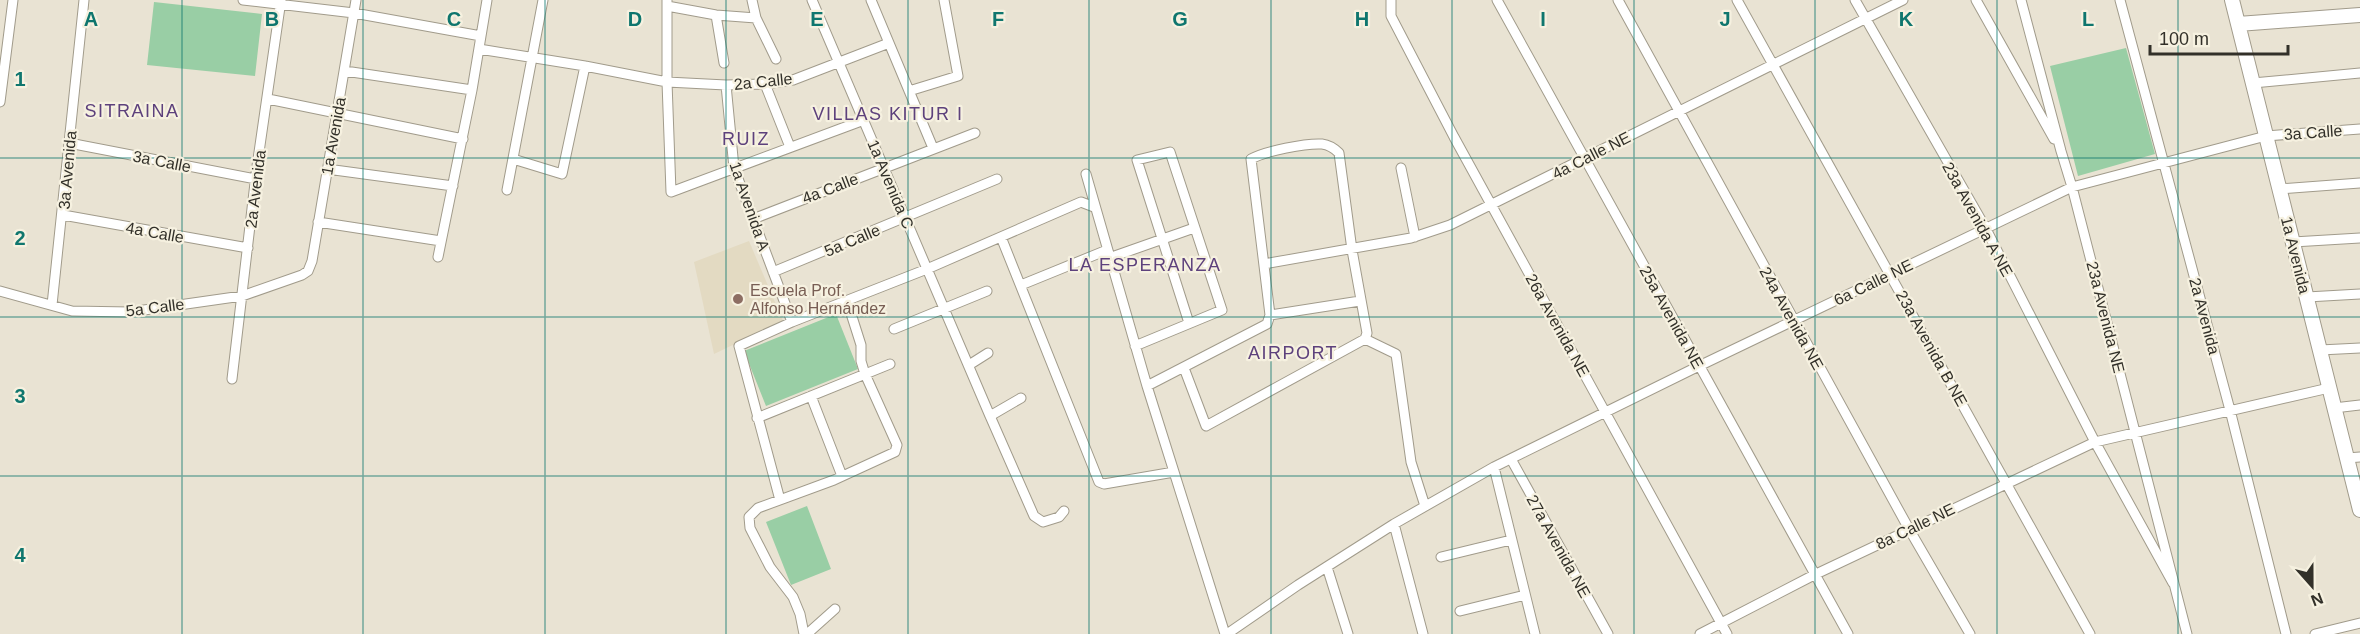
<svg xmlns="http://www.w3.org/2000/svg" width="2360" height="634" font-family="Arial,sans-serif">
  <rect width="100%" height="100%" fill="#e9e3d3"/>
  <!-- built -->
  <path fill="#e3dac2" d="M749,241L783,321L714,354L694,262Z"/>
  <!-- green -->
  <path fill="#99cea5" d="M154,2L262,14L255,76L147,65Z
    M2126,48L2155,154L2078,176L2050,66Z
    M836,314L858,369L766,406L744,351Z
    M807,506L831,569L791,585L766,522Z"/>
  <g fill="none" stroke-linecap="round" stroke-linejoin="round">
    <!-- street casing -->
    <g stroke="#a19b8b" stroke-width="11">
      <path id="street" d="M243,0L354,13L481,36
        M667,0V82L671,192L864,120
        M752,0L756,18L776,59
        M812,0L990,416L1021,398
        M871,0L933,148
        M1391,0V16L1454,137L1727,634
        M1497,0L1848,634
        M1618,0L1909,529L1970,634
        M1737,0L2090,634
        M1855,0L1985,227L2095,442L2173,583
        M1976,0L2054,139
        M2021,0L2061,151L2072,187L2187,634
        M2120,0L2230,410L2286,634
        M667,6L716,15L756,18
        M716,15L724,63
        M479,49L585,66L667,82L726,85L765,84L793,80L889,43
        M345,71L472,90
        M2253,83L2360,73
        M765,84L790,147
        M726,85L734,168L792,322
        M909,91L958,76L944,0
        M268,99L463,139
        M0,102L13,0
        M69,143L256,179
        M513,159L562,174L585,66
        M1401,168L1415,237
        M327,169L453,186
        M1086,174L1147,386L1225,634
        M2279,189L2360,183
        M507,190L543,0
        M63,215L248,248
        M753,219L975,133
        M318,222L441,241
        M1001,237L1099,482L1104,484L1174,472
        M2293,242L2360,238
        M438,257L472,90L487,0
        M1109,258L1194,228
        M1264,264L1411,238L1450,225L1903,0
        M773,272L997,179
        M1021,285L1107,250
        M0,291L72,311L130,312L242,296L302,275L308,271L312,261L356,0
        M2307,297L2360,294
        M52,305L84,0
        M1270,315L1360,301
        M894,329L987,291
        M1365,339L1396,354L1411,462L1425,506
        M1135,346L1222,310L1170,152L1137,160L1189,323
        M2320,350L2360,348
        M969,365L988,353
        M1184,368L1206,426L1365,339
        M232,379L257,166L281,0
        M1147,386L1267,324L1270,315L1251,159C1265,151 1306,143 1322,144C1330,145 1334,148 1339,153L1352,250L1367,333L1365,339
        M811,396L842,476
        M2334,408L2360,405
        M990,416L1034,516L1043,522L1059,517L1064,511
        M757,418L890,364
        M2347,458L2360,457
        M1511,459L1608,634
        M1494,467L1535,634
        M780,500L739,346L792,322L927,269L1081,202L1094,207
        M1394,524L1423,634
        M1441,557L1511,540
        M1327,567L1348,634
        M1460,611L1525,595
        M804,634L800,614L793,597L770,567L750,528L749,517L758,508L834,480L895,452L897,445L865,374L861,361V345L847,301
        M807,634L835,609
        M1227,634L1298,585L1394,524L1494,467L1699,366L2072,187L2266,136L2360,129
        M1700,634L1814,575L2095,442L2329,388
        M2315,634L2360,623"/>
    </g>
    <!-- secondary casing -->
    <g stroke="#a19b8b" stroke-width="16">
      <path id="secondary" d="M2232,0L2360,510
        M2238,24L2360,15"/>
    </g>
    <!-- street -->
    <use href="#street" stroke="#fff" stroke-width="9"/>
    <!-- secondary -->
    <use href="#secondary" stroke="#fff" stroke-width="14"/>
  </g>
  <!-- grid -->
  <path fill="none" stroke="#0f766e" stroke-width="1.5" stroke-opacity="0.55" d="M182,0V634M363,0V634M545,0V634M726,0V634M908,0V634M1089,0V634M1271,0V634M1452,0V634M1634,0V634M1815,0V634M1997,0V634M2178,0V634M0,158H2360M0,317H2360M0,476H2360"/>
  <!-- markers -->
  <circle fill="#8d6e63" stroke="#f6f1e0" stroke-width="2" cx="738" cy="299" r="6"/>
  <g text-anchor="middle" stroke-width="4.5" stroke-linejoin="round" paint-order="stroke">
    <!-- street labels -->
    <g font-size="16" fill="#323029" stroke="#f6f1e0">
      <text transform="translate(763 81) rotate(-6)" y="6">2a Calle</text>
      <text transform="translate(2313 132) rotate(-4)" y="6">3a Calle</text>
      <text transform="translate(333 136) rotate(-80)" y="6">1a Avenida</text>
      <text transform="translate(1591 155) rotate(-27)" y="6">4a Calle NE</text>
      <text transform="translate(162 161) rotate(11)" y="6">3a Calle</text>
      <text transform="translate(67 170) rotate(-85)" y="6">3a Avenida</text>
      <text transform="translate(891 184) rotate(67)" y="6">1a Avenida C</text>
      <text transform="translate(830 188) rotate(-21)" y="6">4a Calle</text>
      <text transform="translate(255 189) rotate(-83)" y="6">2a Avenida</text>
      <text transform="translate(750 206) rotate(71)" y="6">1a Avenida A</text>
      <text transform="translate(1978 219) rotate(61)" y="6">23a Avenida A NE</text>
      <text transform="translate(155 232) rotate(10)" y="6">4a Calle</text>
      <text transform="translate(852 240) rotate(-23)" y="6">5a Calle</text>
      <text transform="translate(2296 255) rotate(76)" y="6">1a Avenida</text>
      <text transform="translate(1873 282) rotate(-26)" y="6">6a Calle NE</text>
      <text transform="translate(155 307) rotate(-7)" y="6">5a Calle</text>
      <text transform="translate(2205 316) rotate(75)" y="6">2a Avenida</text>
      <text transform="translate(1672 317) rotate(61)" y="6">25a Avenida NE</text>
      <text transform="translate(2106 317) rotate(76)" y="6">23a Avenida NE</text>
      <text transform="translate(1792 318) rotate(61)" y="6">24a Avenida NE</text>
      <text transform="translate(1558 325) rotate(61)" y="6">26a Avenida NE</text>
      <text transform="translate(1932 348) rotate(61)" y="6">23a Avenida B NE</text>
      <text transform="translate(1915 526) rotate(-26)" y="6">8a Calle NE</text>
      <text transform="translate(1559 546) rotate(61)" y="6">27a Avenida NE</text>
    </g>
    <!-- education labels -->
    <g font-size="16" fill="#785e54" stroke="#f6f1e0" text-anchor="start">
      <text x="750" y="296">Escuela Prof.<tspan x="750" dy="18">Alfonso Hernández</tspan></text>
    </g>
    <!-- neighbourhood labels -->
    <g font-size="18" letter-spacing="1.5" fill="#5d417c" stroke="#f6f1e0">
      <text x="132" y="117">SITRAINA</text>
      <text x="888" y="120">VILLAS KITUR I</text>
      <text x="746" y="145">RUIZ</text>
      <text x="1145" y="271">LA ESPERANZA</text>
      <text x="1293" y="359">AIRPORT</text>
    </g>
  </g>
  <g font-size="20" text-anchor="middle" font-weight="bold" fill="#0f766e" stroke="#f6f1e0" stroke-width="4.5" stroke-linejoin="round" paint-order="stroke">
    <text x="91" y="26">A</text>
    <text x="272" y="26">B</text>
    <text x="454" y="26">C</text>
    <text x="635" y="26">D</text>
    <text x="817" y="26">E</text>
    <text x="998" y="26">F</text>
    <text x="1180" y="26">G</text>
    <text x="1362" y="26">H</text>
    <text x="1543" y="26">I</text>
    <text x="1725" y="26">J</text>
    <text x="1906" y="26">K</text>
    <text x="2088" y="26">L</text>
    <text x="20" y="86">1</text>
    <text x="20" y="245">2</text>
    <text x="20" y="403">3</text>
    <text x="20" y="562">4</text>
  </g>
  <!-- north arrow -->
  <g transform="translate(2312 586) rotate(159)" stroke="#f6f1e0" stroke-width="4.5" paint-order="stroke">
  <path d="M0-4.5L10 22L0 15L-10 22Z" fill="#323029"/>
  <text y="-9" font-size="16" font-weight="bold" text-anchor="middle" fill="#323029">N</text>
  </g>
  <!-- scale -->
  <path d="M2150 45v9h138v-9" fill="none" stroke="#323029" stroke-width="3"/>
  <text x="2159" y="45" font-size="18" fill="#323029" stroke="#f6f1e0" stroke-width="4.5" paint-order="stroke">100 m</text>
</svg>
